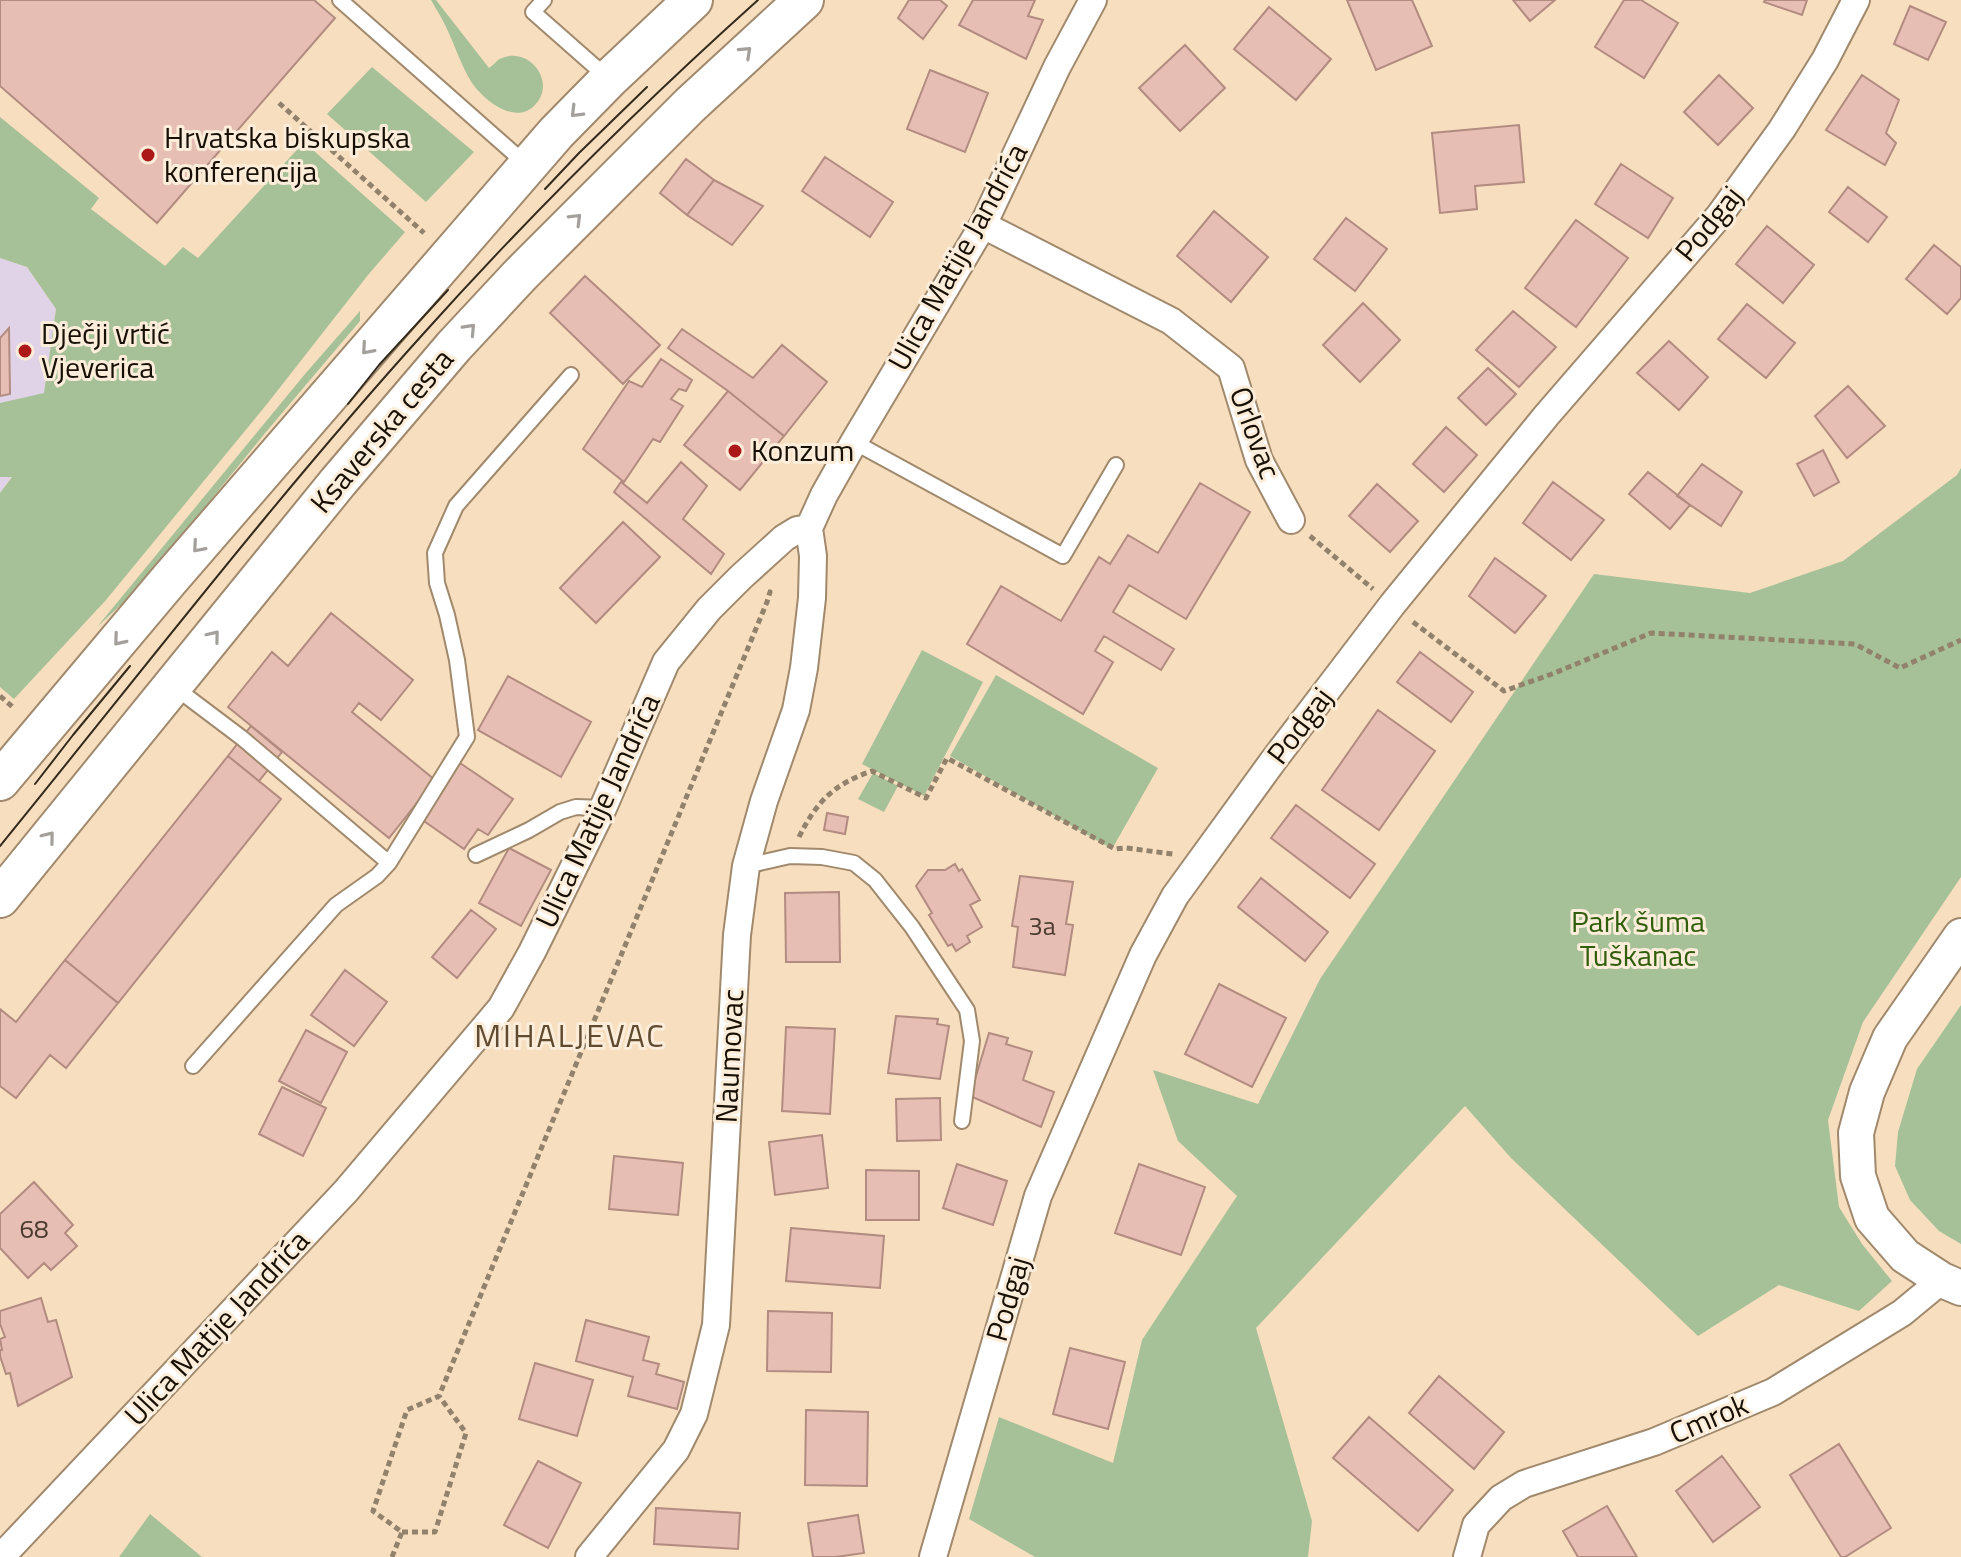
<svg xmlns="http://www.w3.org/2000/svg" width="1961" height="1557" font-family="'Titillium Web',sans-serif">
  <rect width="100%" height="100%" fill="#f7debf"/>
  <!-- education -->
  <path fill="#e0d3e7" d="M0,258L27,267L56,309L44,394L12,476L0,493Z"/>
  <!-- green -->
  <path fill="#a6c198" d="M431,0H436L489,68C492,66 495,63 498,60C527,43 559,82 534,106C514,125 484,100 472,83C461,66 455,45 446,27C442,18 436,9 431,0Z
    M372,67L474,152L426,202L327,114Z
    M0,117L99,198L91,209L165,266L183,247L198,258L304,142L405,232L368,275L267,404L106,600L14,699L0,687V493L12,477H0V403L44,393L56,309L27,267L0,258Z
    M360,311V321L266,432L139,588L97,627L305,374Z
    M1961,468V877L1863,1022L1828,1120L1839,1207L1862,1244L1892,1281L1859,1311L1779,1285L1698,1336L1511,1158L1465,1106L1256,1328L1312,1521L1308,1557H1035L969,1519L999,1417L1113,1463L1142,1340L1237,1196L1178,1141L1153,1070L1258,1104L1320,979L1594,574L1750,593L1843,561L1957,475Z
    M922,650L983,682L924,796L862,764Z
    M996,675L1158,768L1112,849L950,756Z
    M873,773L898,786L884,812L858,799Z
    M1961,1005V1244L1939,1231L1910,1200L1895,1166L1898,1132L1917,1069Z
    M150,1514L202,1557H119Z"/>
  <!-- building -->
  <path fill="#e7beb3" stroke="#b28b81" stroke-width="2" d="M0,0H314L335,18L157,223L0,86Z
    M909,0H940L947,6L923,39L898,18Z
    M973,0H1035L1028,16L1043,20L1026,59L959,25Z
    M1347,0H1412L1432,46L1376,70Z
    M1513,0H1555L1530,21Z
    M1624,0H1641L1678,23L1644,78L1595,47Z
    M1765,0H1807L1802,15L1764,2Z
    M1910,6L1946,22L1928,60L1894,44Z
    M1269,7L1331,59L1296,100L1234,49Z
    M1185,45L1225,88L1180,131L1139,88Z
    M930,70L988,93L965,152L907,129Z
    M1719,75L1753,108L1718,145L1684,112Z
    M1862,75L1899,100L1886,133L1896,143L1885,165L1826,130Z
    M1519,125L1524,182L1475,186L1477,209L1440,213L1432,133Z
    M825,157L893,202L870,237L802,191Z
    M686,159L714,180L687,215L660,193Z
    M1621,164L1673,198L1648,238L1595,204Z
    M714,180L763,206L732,245L687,215Z
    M1848,187L1887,217L1868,242L1829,212Z
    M1214,211L1268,257L1231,302L1177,256Z
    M1346,218L1387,249L1355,291L1314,259Z
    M1576,220L1628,258L1576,327L1525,288Z
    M1767,226L1814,265L1783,303L1736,264Z
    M1934,245L1961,267V298L1947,314L1906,279Z
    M585,276L660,345L623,384L550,313Z
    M1363,303L1400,340L1360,382L1323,345Z
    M1747,304L1795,343L1766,378L1718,339Z
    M1513,311L1556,347L1519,387L1476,350Z
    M9,328L10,394L0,396V338Z
    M682,329L753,378L782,345L827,382L784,436L728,391L668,348Z
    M1669,341L1708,377L1679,410L1637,373Z
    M661,359L692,380L686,391L679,389L671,399L683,406L660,442L653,439L624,482L583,449L629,381L642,387Z
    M1488,368L1516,394L1486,425L1458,398Z
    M1848,386L1885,426L1847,458L1815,416Z
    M728,391L784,436L740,490L684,445Z
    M1446,427L1477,455L1444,492L1413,464Z
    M1823,450L1839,482L1814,496L1797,464Z
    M681,462L707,486L683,519L724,554L711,574L614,492L621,482L647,503Z
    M1702,464L1742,492L1721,526L1677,496Z
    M1648,472L1690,505L1670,529L1629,494Z
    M1553,482L1604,520L1571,560L1523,523Z
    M1200,483L1250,512L1186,619L1129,585L1113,612L1174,649L1161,670L1104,636L1095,651L1113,662L1083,714L967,644L1001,586L1061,621L1099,557L1110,564L1128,535L1158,553Z
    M1377,484L1418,521L1390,552L1349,516Z
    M623,522L660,557L596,623L560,588Z
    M1495,558L1546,596L1515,633L1469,596Z
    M331,613L413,680L381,720L359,703L352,712L435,780L389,838L228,707L272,652L288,666Z
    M1420,652L1473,692L1451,722L1397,682Z
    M508,676L591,722L561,777L478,730Z
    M1378,710L1435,751L1379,830L1322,790Z
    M251,726L282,752L259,781L228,756Z
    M228,756L281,799L118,1003L65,960Z
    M460,763L513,799L488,835L478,829L464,849L421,819Z
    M1296,805L1375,864L1350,898L1271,838Z
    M827,813L848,817L845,834L824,830Z
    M509,848L551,870L521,926L479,903Z
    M955,864L959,871L962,869L980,900L970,905L982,927L967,936L970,942L956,951L952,944L948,946L929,915L932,913L916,886L928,870H945Z
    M1020,876L1073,882L1066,924L1073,925L1065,975L1013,967L1018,927L1012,926Z
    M1261,878L1328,932L1305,961L1238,907Z
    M839,892L840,962H786L785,893Z
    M471,910L496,929L457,978L432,957Z
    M65,960L118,1003L66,1068L50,1055L16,1098L0,1086V1009L16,1022Z
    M345,970L387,1002L354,1046L311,1015Z
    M1219,984L1286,1018L1252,1087L1185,1054Z
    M896,1016L938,1019L937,1024L949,1026L940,1079L888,1073Z
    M786,1027L835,1029L830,1114L782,1111Z
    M306,1030L347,1052L321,1103L279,1081Z
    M989,1033L1008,1038L1006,1044L1032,1052L1023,1080L1054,1092L1041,1127L970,1096Z
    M282,1087L326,1108L303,1156L259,1134Z
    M940,1098L941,1140L897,1141L896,1099Z
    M822,1135L828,1188L775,1195L769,1142Z
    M614,1156L683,1163L678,1215L609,1209Z
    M957,1164L1007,1181L993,1225L943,1208Z
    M1139,1164L1205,1187L1181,1255L1115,1233Z
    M866,1170L919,1171V1220H866Z
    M34,1182L73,1225L65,1233L77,1246L51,1270L44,1263L28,1278L0,1248V1214Z
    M791,1228L884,1236L880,1288L786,1281Z
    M41,1298L48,1322L56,1320L72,1377L18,1406L10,1373L6,1374L0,1356V1350H2L0,1339L5,1337L0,1324V1311Z
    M768,1311L832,1313L831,1372L767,1371Z
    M586,1320L649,1337L643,1360L659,1364L656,1374L684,1382L677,1409L628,1396L633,1377L576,1361Z
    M1070,1348L1125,1362L1108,1429L1053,1414Z
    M535,1363L593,1380L577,1436L519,1419Z
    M1439,1376L1504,1432L1474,1469L1409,1413Z
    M806,1410L868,1412L867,1486L805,1485Z
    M1369,1417L1453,1490L1418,1531L1333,1458Z
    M1839,1444L1891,1528L1845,1557H1841L1790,1475Z
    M1722,1456L1760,1507L1713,1542L1676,1491Z
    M538,1461L581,1483L548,1548L504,1525Z
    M1607,1506L1637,1557H1578L1563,1531Z
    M656,1508L740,1513L738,1549L654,1544Z
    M858,1515L864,1553L836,1557H813L808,1523Z"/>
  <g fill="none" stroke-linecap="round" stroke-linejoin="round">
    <!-- service casing -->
    <g stroke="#a0896c" stroke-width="18">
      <path id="service" d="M340,0L527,165
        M544,0L533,12L609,79
        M854,442L1063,556L1116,465
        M173,686L242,738L389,863
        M476,855L529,830L560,812L576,807L603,808
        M746,866L790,856L822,857L854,863L875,880L912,927L967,1010L972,1041L962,1121
        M193,1066L336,905L377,876L389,863L467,737L457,660L447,615L437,583L435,553L456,506L571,375"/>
    </g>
    <!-- minor casing -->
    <g stroke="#a0896c" stroke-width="30">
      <path id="minor" d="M983,225L1171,321L1231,368L1259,460L1291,520
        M809,528L824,495L854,442L983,225L1057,67L1093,0
        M1,1557L346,1191L501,1008L532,952L603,808L666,662L709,609L741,577L784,538L797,530L809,528
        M589,1557L676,1450L694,1414L716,1325L737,935L746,866L764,801L796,710L804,668L812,598L813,556L809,528
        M933,1557L1038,1196L1143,955L1175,896L1273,761L1392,605L1546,416L1719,216L1782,129L1825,60L1856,0
        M1467,1557L1476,1525L1501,1498L1524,1484L1654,1442L1773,1392L1902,1313L1942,1280"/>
    </g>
    <!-- tertiary casing -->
    <g stroke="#a0896c" stroke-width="38">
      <path id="tertiary" d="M1961,936L1890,1038L1867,1092L1856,1133L1858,1176L1872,1218L1905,1256L1942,1280L1961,1288"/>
    </g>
    <!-- secondary casing -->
    <g stroke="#a0896c" stroke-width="42">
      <path id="secondary" d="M0,781L169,580L556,133L609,79L693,0
        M0,898L338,482L454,346L521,274L690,105L804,0"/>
    </g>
    <!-- path -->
    <path stroke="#92816b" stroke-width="5" stroke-dasharray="6 4" stroke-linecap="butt" d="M279,103L424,233
      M1310,536L1373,589
      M1413,622L1504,691L1552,674L1651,633L1855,644L1900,668L1961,640
      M0,696L15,709
      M799,837C817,801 834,784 872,771L926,798L947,758L1115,849L1126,848L1173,854
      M402,1532H435L466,1433L439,1396
      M392,1557L402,1532L373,1511L407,1410L439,1396L767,602L770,592H768"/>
    <!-- service -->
    <use href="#service" stroke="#fff" stroke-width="14"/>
    <!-- minor -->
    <use href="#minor" stroke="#fff" stroke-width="26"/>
    <!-- tertiary -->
    <use href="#tertiary" stroke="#fff" stroke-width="34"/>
    <!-- secondary -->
    <use href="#secondary" stroke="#fff" stroke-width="38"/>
    <!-- tram -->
    <path stroke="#342a1c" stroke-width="2" d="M545,189L579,153L647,87
      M348,404L379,365L448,290
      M35,784L73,735L130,666
      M0,846C140,674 275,498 424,333C529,216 641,105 758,0"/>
  </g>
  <!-- one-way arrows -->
  <defs><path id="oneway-chevron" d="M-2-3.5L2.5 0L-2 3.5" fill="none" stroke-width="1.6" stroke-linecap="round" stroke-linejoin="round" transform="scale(2)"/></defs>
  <g stroke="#a39f9b">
    <use href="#oneway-chevron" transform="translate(746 52) rotate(-43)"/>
    <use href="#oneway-chevron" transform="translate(576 112) rotate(135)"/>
    <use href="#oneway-chevron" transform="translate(576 219) rotate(-45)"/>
    <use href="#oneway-chevron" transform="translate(470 329) rotate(-47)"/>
    <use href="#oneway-chevron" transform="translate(367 349) rotate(131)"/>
    <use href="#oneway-chevron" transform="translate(198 547) rotate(131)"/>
    <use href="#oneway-chevron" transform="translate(214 636) rotate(-51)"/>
    <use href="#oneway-chevron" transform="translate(119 640) rotate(130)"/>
    <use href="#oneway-chevron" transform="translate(49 837) rotate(-51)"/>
  </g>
  <!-- markers -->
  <g fill="#ab1918" stroke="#fcedda" stroke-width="3">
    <circle cx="148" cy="155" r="8"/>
    <circle cx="25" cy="351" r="8"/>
    <circle cx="735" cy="451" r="8"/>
  </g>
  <g text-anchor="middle" stroke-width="6" stroke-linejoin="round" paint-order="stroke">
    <!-- number labels -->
    <g font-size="26" fill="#4c3c30">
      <text x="1042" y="935">3a</text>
      <text x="34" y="1238">68</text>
    </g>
    <!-- poi labels -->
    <g font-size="30" fill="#181005" stroke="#fcedda" text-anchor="start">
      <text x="164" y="148">Hrvatska biskupska<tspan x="164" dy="34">konferencija</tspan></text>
      <text x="41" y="344">Dječji vrtić<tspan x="41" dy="34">Vjeverica</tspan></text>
      <text x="751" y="461">Konzum</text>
    </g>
    <!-- street labels -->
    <g font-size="30" fill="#181005" stroke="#fcedda">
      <text transform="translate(1709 224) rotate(-51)" y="10">Podgaj</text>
      <text transform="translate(958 257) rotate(-61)" y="10">Ulica Matije Jandrića</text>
      <text transform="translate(382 431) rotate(-50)" y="10">Ksaverska cesta</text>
      <text transform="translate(1255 433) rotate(70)" y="10">Orlovac</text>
      <text transform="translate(1300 726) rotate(-53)" y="10">Podgaj</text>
      <text transform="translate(598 811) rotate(-65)" y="10">Ulica Matije Jandrića</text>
      <text transform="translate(730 1056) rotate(-87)" y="10">Naumovac</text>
      <text transform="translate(1008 1299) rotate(-74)" y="10">Podgaj</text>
      <text transform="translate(217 1328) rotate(-47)" y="10">Ulica Matije Jandrića</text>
      <text transform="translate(1709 1419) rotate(-23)" y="10">Cmrok</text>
    </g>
    <!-- park labels -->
    <g font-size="30" fill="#315e0c" stroke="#fcedda">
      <text x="1638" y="932">Park šuma<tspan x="1638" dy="34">Tuškanac</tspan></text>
    </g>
    <!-- neighbourhood labels -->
    <g font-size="32" letter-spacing="2" fill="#604b30" stroke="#fcedda">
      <text x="570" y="1047">MIHALJEVAC</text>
    </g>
  </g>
</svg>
